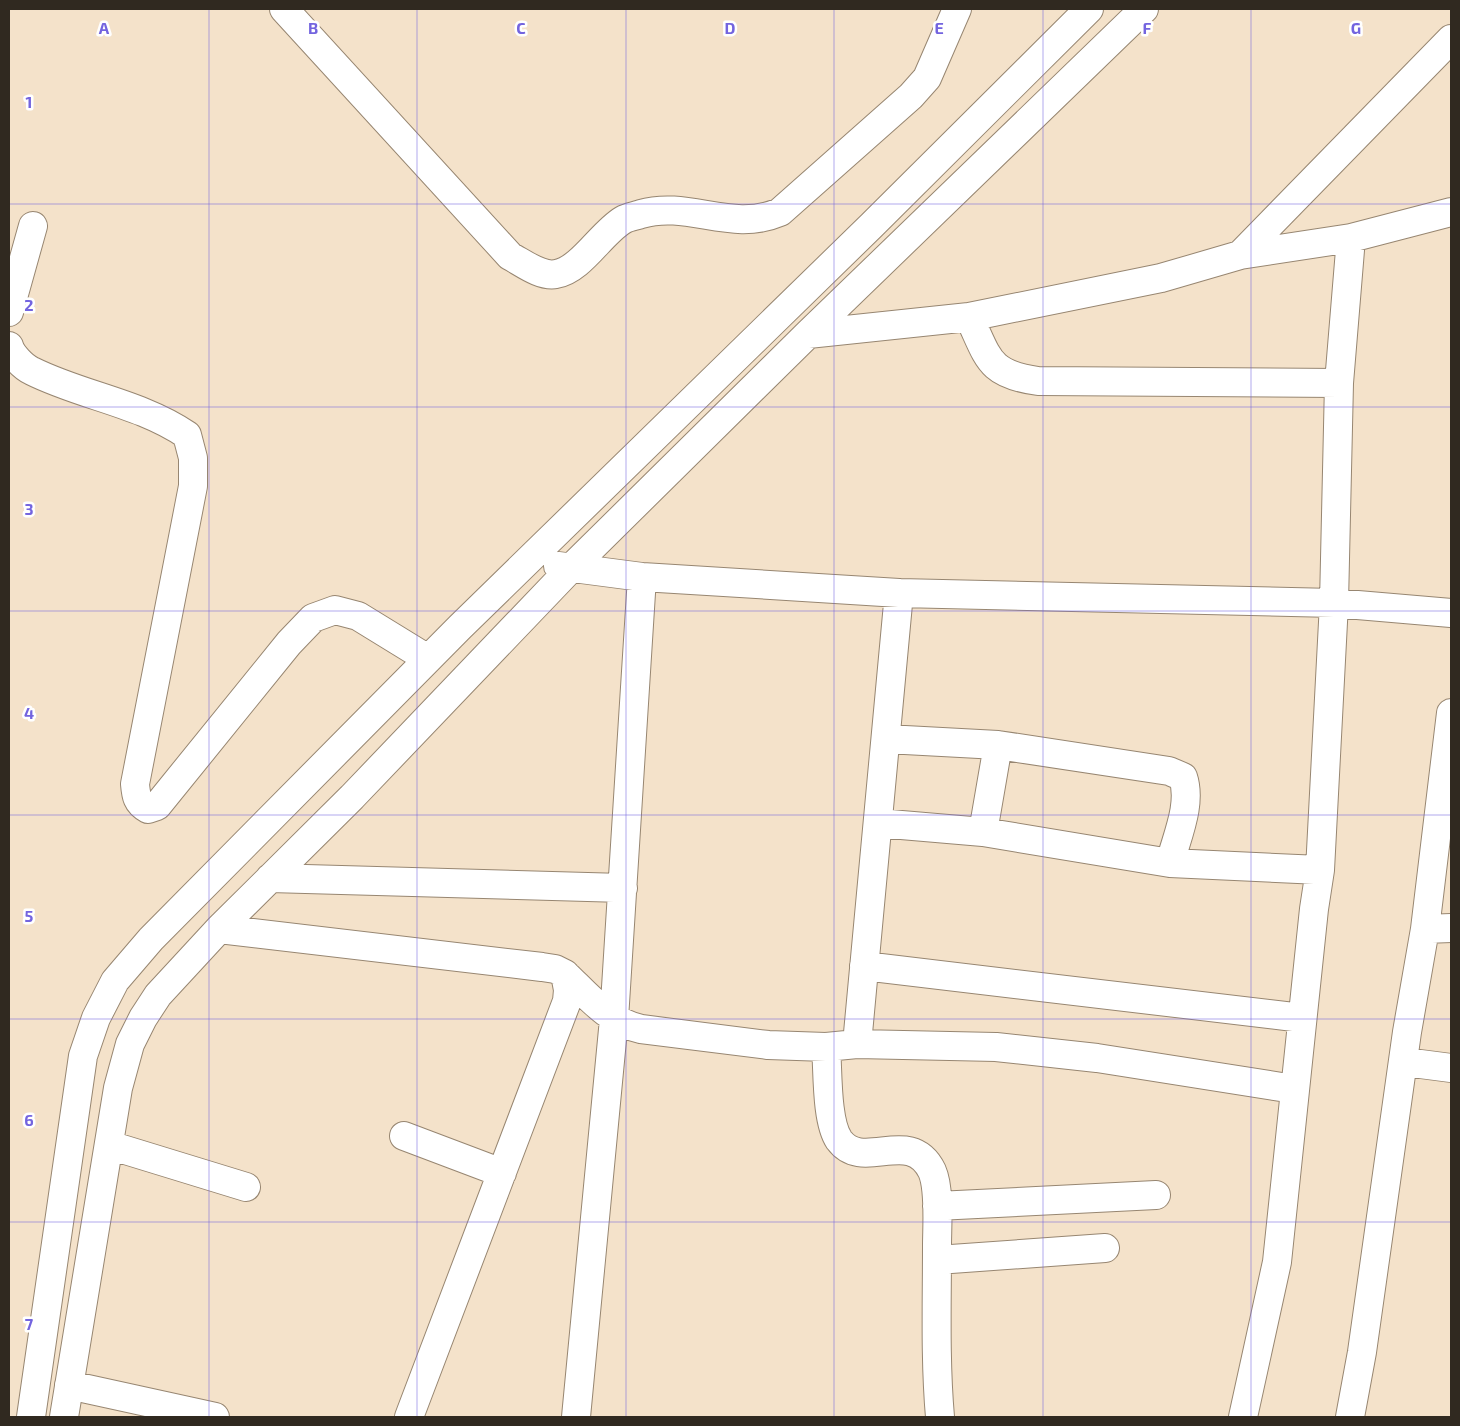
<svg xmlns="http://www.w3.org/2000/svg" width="1460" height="1426" font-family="'Exo 2',sans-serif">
  <rect width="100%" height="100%" fill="#f4e2ca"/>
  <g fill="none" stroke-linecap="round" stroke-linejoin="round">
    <!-- minor casing -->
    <g stroke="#978671" stroke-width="30">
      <path id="minor" d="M284,9L510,256C523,263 541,277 556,274C581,270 601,233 623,220C628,217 636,216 641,214C689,200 731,233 780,212L911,96L927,78L957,9
        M1240,255L1451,39
        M9,312L33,226
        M969,317C989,359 988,374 1038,381L1339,383
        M808,334L969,317L1161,278L1240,255L1351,238L1451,212
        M9,346C11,354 23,367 32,371C82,396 140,403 187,435L193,458V486L135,784C136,796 137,803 148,809L157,806L289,643L313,618L335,610L358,616L428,659
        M558,566L642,577L899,593L1334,603L1451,613
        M886,739L998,745L1169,771L1183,777C1192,804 1177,836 1170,863
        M998,745L983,832L1170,863L1320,870
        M878,823L983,832
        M270,878L623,888
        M219,929L542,967L555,969L565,974L568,990L567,1001L409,1417
        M1425,929L1451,928
        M864,966L1302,1018
        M565,974C588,996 609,1022 641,1029L768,1045L826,1047L857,1044L996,1047L1097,1058L1294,1089
        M857,1044L899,593
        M826,1047C828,1070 826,1121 839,1140C863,1173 910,1126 932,1171C940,1189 937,1226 937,1246C937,1303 935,1360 940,1417
        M1405,1062L1451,1068
        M404,1136L502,1173
        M109,1145L246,1187
        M937,1206L1156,1195
        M937,1260L1105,1248
        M69,1385L215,1417
        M31,1417L83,1056L96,1018L115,981L151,939L460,627L872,225L1089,9
        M64,1417L118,1088L130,1044L143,1018L158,995L219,929L352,797L572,567L808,334L1144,9
        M576,1417L614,1019L642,577
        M1243,1417L1277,1262L1314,909L1320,870L1334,603L1339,383L1351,238
        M1350,1417L1362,1352L1407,1032L1425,929L1451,713"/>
    </g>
    <!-- minor -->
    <use href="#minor" stroke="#fff" stroke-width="28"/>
  </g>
  <!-- grid -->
  <path fill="none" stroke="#7364df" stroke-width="1" stroke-opacity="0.55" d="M209,9V1417M417,9V1417M626,9V1417M834,9V1417M1043,9V1417M1251,9V1417M9,204H1451M9,407H1451M9,611H1451M9,815H1451M9,1019H1451M9,1222H1451"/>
  <g font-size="16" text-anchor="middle" font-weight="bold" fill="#7364df" stroke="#fff" stroke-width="5" stroke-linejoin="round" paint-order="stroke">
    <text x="104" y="34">A</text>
    <text x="313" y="34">B</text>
    <text x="521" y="34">C</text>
    <text x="730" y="34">D</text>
    <text x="939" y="34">E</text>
    <text x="1147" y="34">F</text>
    <text x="1356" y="34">G</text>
    <text x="29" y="108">1</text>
    <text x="29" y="311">2</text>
    <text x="29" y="515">3</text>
    <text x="29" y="719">4</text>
    <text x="29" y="922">5</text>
    <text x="29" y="1126">6</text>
    <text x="29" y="1330">7</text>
  </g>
  <!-- border -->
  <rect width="1460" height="1426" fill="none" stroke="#302920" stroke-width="20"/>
</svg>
